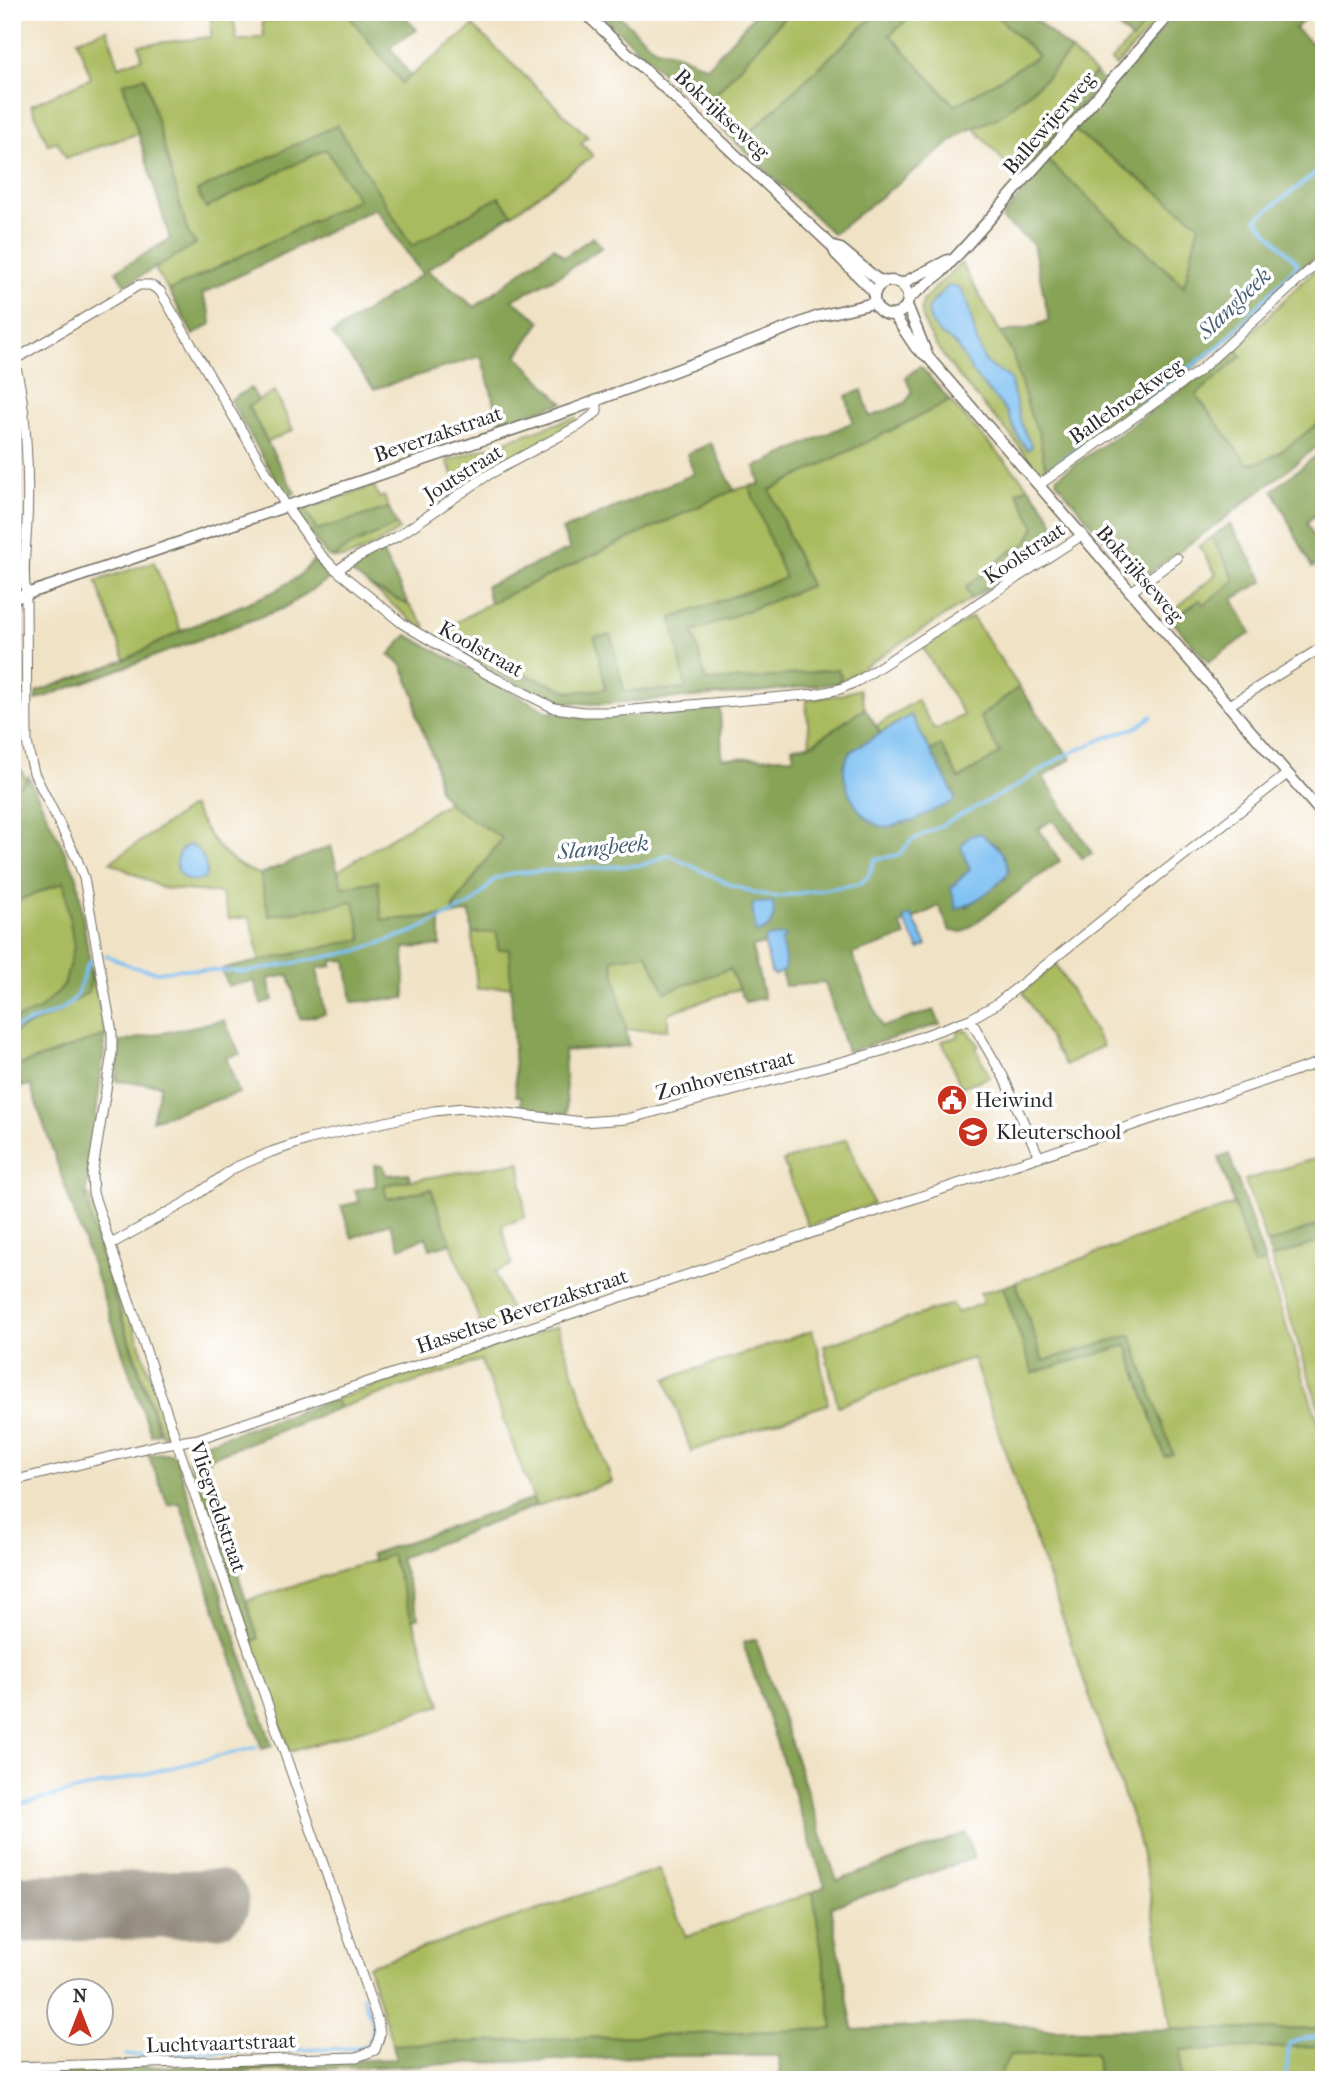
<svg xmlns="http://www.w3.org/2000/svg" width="1336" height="2092" font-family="'IM FELL French Canon',serif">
  <rect width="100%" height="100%" fill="#fff"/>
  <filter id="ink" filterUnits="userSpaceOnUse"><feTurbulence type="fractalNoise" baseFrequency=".0143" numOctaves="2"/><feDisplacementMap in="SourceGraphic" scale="14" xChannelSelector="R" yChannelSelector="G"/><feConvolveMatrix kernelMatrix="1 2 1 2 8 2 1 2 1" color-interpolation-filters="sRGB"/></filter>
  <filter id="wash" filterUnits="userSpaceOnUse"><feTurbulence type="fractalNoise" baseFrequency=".00686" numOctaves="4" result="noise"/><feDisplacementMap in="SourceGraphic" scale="28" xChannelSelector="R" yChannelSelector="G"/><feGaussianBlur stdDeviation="1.57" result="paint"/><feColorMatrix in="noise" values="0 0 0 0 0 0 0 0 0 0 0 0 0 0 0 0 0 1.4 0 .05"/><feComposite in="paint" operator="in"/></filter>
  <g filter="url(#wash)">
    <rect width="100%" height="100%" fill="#f0e2c5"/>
    <!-- green -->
    <path fill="#aabb5f" stroke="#6a7345" stroke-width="2" d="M346,12L402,83L473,26L588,137L581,143L593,156L512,214L499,197L412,246L337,126L197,191L207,207L326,149L358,199L169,291L155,269L195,244L188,233L123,84L139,133L66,158L57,141L48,145L31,105L91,78L77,40L107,29L119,66L142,58L139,45L211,37V17L233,16L237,41L264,37L262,21Z
      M789,12H878L744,138L708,103Z
      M915,12H993L1038,56L955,106L890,35Z
      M1156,12H1165L1116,66L1111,61Z
      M1071,51L1095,73L1018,165L1025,172L1019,179L974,128C1014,111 1042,83 1071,51Z
      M1073,129L1200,224L1184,287L1047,160Z
      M961,263L1012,352L1031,417L1039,433L1046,471L1039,472C1029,461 1022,449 1012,437C993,414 905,327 924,299Z
      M1324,263V419C1307,431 1267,468 1247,464L1196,395L1241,356L1235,349L1308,276Z
      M275,391L293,430L268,442L248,406Z
      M950,401L1029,487L1017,492L1035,527L1026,544L1011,551L966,587L971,599L838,683L841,676L706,681L693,632L810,586L770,490Z
      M573,418H576L577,422L460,488L447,461Z
      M374,486L379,498L384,496L389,508L317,530L305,509Z
      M749,486L785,578L672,618L687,689L624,691L595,637L607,690L571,692L529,676L443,634L457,622L490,603L734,490Z
      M397,525L399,530C379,543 355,560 332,558L350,546Z
      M1212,537L1236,580L1204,605L1200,600L1171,620L1167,616L1216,574L1199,546Z
      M154,562L181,631L125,660L96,581Z
      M371,587L409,605L426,626L422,629Z
      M972,617L1019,687L980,717L1000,753L958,779L941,746L930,751L911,716L880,733L876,726L917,700L935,730L964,715L923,648Z
      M859,689L865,708L810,745L806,700L840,695Z
      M12,753L26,780L12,791Z
      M448,802L451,806L502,838L453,907L454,915L382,920L342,888L338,871Z
      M192,806C208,836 225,864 260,874L269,916L354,902L362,939L260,961L250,917L229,919L221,893L162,888L110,862Z
      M64,882L74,947L64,986L39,1011L12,1020V903Z
      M497,931L509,949L512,986L477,989L472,933Z
      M647,953L730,969L739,989L668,1013V1030H626L611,959Z
      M90,964L106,1035L12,1068V1033L59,1012L91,982Z
      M1056,964L1103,1046L1065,1065L1023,992Z
      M958,1030L968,1031L979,1045L976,1048L990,1077L961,1087L942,1041L958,1037Z
      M847,1139L873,1204L808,1226L783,1161Z
      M1324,1142V1223L1267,1244L1245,1180L1317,1158Z
      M520,1162L525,1217L502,1226L512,1265L495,1272L515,1324L485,1336L431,1189L387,1199L383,1185Z
      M86,1194L90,1196L161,1408L166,1425L165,1435L162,1436L93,1231Z
      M1234,1204L1254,1265L1265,1262L1324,1440V2029H1171L1149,1885L1136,1831L973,1358L838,1406L824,1346L952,1304L957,1313L983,1303L980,1293L1003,1287L1033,1373L1127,1345L1165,1456L1131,1336L1043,1361L1016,1282Z
      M1324,1240V1424L1271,1258Z
      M557,1326L612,1482L536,1506L481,1360L339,1408L336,1399Z
      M812,1331L818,1348L828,1404L691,1451L666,1379Z
      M391,1555L441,1705L290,1752L252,1641L258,1638L246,1601Z
      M659,1869L686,1937L813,1892L833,2029L393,2045L368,1966Z
      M1324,2046V2080H1181V2050Z
      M1097,2053L1098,2080H997L1010,2055Z"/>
    <!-- forest -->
    <path fill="#87a356" stroke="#596740" stroke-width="2" fill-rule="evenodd" d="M346,12H401L417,30L390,47L411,76L402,83Z
      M598,12H615L654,48L680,55L707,67L757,12H789L708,102L744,138L878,12H915L890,35L955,106L1038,56L993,12H1027L1071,51L1045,79L999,117L964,132L833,234Z
      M1102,12H1156L1132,40Z
      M1178,12H1311L1295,29L1319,49L1324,44V199L1318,201L1316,213L1324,215V250L1292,276L1234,335L1191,369L1090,444L1046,471L1039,433L1031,417L1012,352L1001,333L1036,326L1049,320L1033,244L1002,219L1047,160L1184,286L1199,224L1073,129Z
      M1095,73L1103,81L1025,172L1018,166Z
      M145,77L188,233L196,244L125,285L116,271L170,239L123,83Z
      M337,125L412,246L499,197L512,214L427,270L475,307L554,247L564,257L593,237L602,247L562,274L512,300L541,321L517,356L563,403L500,422L481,356L374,389L332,334L422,274L375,208L202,294L210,312L211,324L193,335L169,291L358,199L326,149L206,208L197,191Z
      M1235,349L1242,356L1196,395L1247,463C1267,468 1307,431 1324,419V441L1224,519L1138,581L1056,481L1057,477L1184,388Z
      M920,366L950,401L770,490L810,586L693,632L706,681L763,678L838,669L841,676L838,683L749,693L597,704L555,702L500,676L438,639L443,634L529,676L571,692L606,689L595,637L611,635L624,691L686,689L672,618L785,578L749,486L760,484L755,467L853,422L846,396L862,390L870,417L905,403L912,393L906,377Z
      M251,388L258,400L248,407L295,493L286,497L230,400Z
      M711,443L734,490L490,603L486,586L570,549L562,530L694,474L687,454Z
      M1324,449V515H1315L1307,522L1323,560L1312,568L1273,490Z
      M1029,487C1042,505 1063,523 1052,546L971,599L966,587L1011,551L1026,544L1035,527L1017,492Z
      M389,508L397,525L350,546L332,558L327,556L294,512L305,509L317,530Z
      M1230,524L1264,581L1233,599L1251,633L1208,662L1171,620L1200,600L1204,605L1235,580L1212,537Z
      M381,550L409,605L371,587L352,573L353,565L362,558Z
      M314,560L330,578L284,608L36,700V692L125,660L181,631L273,592L299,576Z
      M12,609L21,617V710L12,713Z
      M407,635L546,711L588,719L720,709L722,758L794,757L792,747L813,744L865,708L880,733L850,752L955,796L930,751L941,745L959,779L1000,753L980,717L1019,687L1071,759L1043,777L1092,853L1082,858L1052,820L1039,829L1060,861L963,932L950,931L939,906L900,925L906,936L852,954L882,1027L934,1010L940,1024L847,1052L825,983L785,986L775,942L752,947L764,998L745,1002L730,969L665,992L647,954L612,959L629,1046L564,1051L567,1114L521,1110V1096H516L509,949L498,950L497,932L472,933L470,912L454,915L453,908L502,838L451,806L439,790L434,760L417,716L415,697L402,665L389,655ZM987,841L997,846L1006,877L967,907L958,883L970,869Z
      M28,776L77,877L90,964L91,982L88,992L59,1012L12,1033V1020L39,1010L64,986L74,947L64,882L12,903V791L26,781Z
      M331,846L342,887L378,881L382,920L440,917V946L404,948L405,998L352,1002L346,960L332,961V966L317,968L325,1014L300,1019L289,975L268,979L273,1000L261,1004L254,981L228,986L222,969L362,939L354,902L269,916L260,874Z
      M224,1020L240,1054L226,1057L239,1093L152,1120L161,1085L116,1081L120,1042Z
      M106,1035L86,1194L93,1231L159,1433L151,1435L30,1085L12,1089V1068Z
      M1229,1154L1265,1262L1254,1265L1219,1158Z
      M374,1165H383L386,1175L409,1173L410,1180L384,1185L387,1199L431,1189L451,1243L430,1249L426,1237L400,1248L390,1223L352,1238L341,1206L359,1202L355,1190L376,1186Z
      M1324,1223V1240L1271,1258L1267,1244Z
      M1016,1282L1043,1361L1131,1335L1173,1454L1165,1457L1127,1345L1033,1373L1003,1287Z
      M336,1399L339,1408L212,1457L205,1467L258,1639L252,1641L189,1462L190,1452L195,1446Z
      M171,1453L176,1459L272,1746L262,1749L180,1503L168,1505L148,1454Z
      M533,1499L536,1506L400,1558L419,1617L412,1619L391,1555L374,1561L371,1554Z
      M756,1639L837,1881L966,1833L974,1858L831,1907L853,2030L1006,2022L1046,2030L1324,2029V2046L1181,2050V2080H1098L1096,2053L1010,2055L997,2080H780L779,2056H662L152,2075L151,2080H34V2071L396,2059L393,2045L833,2029L813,1892L825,1886L743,1643Z"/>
    <!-- water -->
    <path fill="#7cbff2" stroke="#54758e" stroke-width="2" d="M948,286L960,288C974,309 973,347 987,363C993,370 1004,372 1010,379C1017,405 1018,423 1032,446L1028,450L1018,437L1007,412L976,377L956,345L939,333L931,322L928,312L929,306Z
      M911,715L955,796L954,801C940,809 927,811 914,821C903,820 896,827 887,827C862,828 839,784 845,762C845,761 850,753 850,752Z
      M981,833C987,841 993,842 999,849C1005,855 1007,863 1009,871C1002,884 971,906 956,909L951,888L970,869L961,846L970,836Z
      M191,845C203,852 209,866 205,879C200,880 192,881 187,880C173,874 172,848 191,845Z
      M773,902C776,916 772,931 756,933L752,906L755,903Z
      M911,915L927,945L919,949L903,919Z
      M784,935L786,937L781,941L785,959L784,971L775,975L771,972L764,941L767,937Z"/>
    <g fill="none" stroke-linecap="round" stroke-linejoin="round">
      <!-- stream -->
      <path stroke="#7cbff2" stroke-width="3.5" d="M1039,475L1098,436L1224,342L1298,264L1256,219L1324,167
        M106,955L133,967L158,972L180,969L247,972L357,951L415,931L473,903L495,879L513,873L643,865L669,855L731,885L756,893L775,897L860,884L869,875L875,859L899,855L911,841L1017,786L1060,758L1107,737L1137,727L1152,716
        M12,1030C30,1019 65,1015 76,996C83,984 82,970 91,960
        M12,1806L257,1747
        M126,2055L360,2048C383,2040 368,2013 363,1996
        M1285,2080L1290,2043L1306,2038L1324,2037"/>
      <!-- runway -->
      <path stroke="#8e8678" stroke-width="68" d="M12,1909L215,1903"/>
    </g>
  </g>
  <g filter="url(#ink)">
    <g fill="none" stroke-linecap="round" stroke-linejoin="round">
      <!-- minor casing -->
      <g stroke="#706b61" stroke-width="11">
        <path id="minor" d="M12,356C27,394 29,482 27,523C26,547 22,570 26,594L27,742L30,757L34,773L77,859L84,878L112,1032V1053L92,1175L93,1193L177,1443L378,2022L380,2034L375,2050L357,2057L12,2067
          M14,360L139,285H150L160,291L286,506L319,553L334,568L403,624L485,673L554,708L584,712H610L816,694L840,689L858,681L1081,536
          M1039,485L1199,371L1324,257
          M338,570L350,561L398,536L488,475L580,425L597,412V400
          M1132,591L1177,558
          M1228,706L1324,646
          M970,1019L1003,1076L1039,1157
          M111,1244L188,1201L234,1168L271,1152L310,1139L434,1111L463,1108L583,1122L627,1119L882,1051L970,1019L995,1005L1287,774
          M12,1481L158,1445L198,1439L1324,1061
          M24,2067V2080"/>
      </g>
      <!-- tertiary casing -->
      <g stroke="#706b61" stroke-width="13">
        <path id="tertiary" d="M584,12L832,246L836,254L875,293
          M833,247L841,249L877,279L886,282
          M874 298a17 17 0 1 1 34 0a17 17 0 1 1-34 0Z
          M901,284L948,260
          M909,298L942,272L973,238L1172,12
          M907,305L928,357
          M894,315L916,348L928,357C1060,510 1192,663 1324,816
          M12,599L574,409L819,316L874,303"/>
      </g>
      <!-- minor -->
      <use href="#minor" stroke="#fff" stroke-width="9"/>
      <!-- tertiary -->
      <use href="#tertiary" stroke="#fff" stroke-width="10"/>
    </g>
  </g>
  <!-- icons -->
  <defs>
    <g id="civic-disc" transform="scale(1.575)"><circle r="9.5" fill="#c8321e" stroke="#fff"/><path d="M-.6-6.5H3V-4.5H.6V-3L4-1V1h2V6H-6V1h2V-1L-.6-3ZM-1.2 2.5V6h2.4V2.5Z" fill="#fff"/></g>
    <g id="school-disc" transform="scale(1.575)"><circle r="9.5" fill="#c8321e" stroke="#fff"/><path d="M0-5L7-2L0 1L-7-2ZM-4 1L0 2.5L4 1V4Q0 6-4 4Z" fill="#fff"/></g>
  </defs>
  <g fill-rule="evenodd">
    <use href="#civic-disc" x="952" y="1100"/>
    <use href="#school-disc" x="973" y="1132"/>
  </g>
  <g text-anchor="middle" stroke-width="7" stroke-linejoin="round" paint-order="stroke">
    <!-- street labels -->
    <g font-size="21" fill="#2b2b2b" stroke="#fff">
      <text transform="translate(722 114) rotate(43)" y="7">Bokrijkseweg</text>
      <text transform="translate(1049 123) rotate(-49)" y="7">Ballewijerweg</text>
      <text transform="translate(1126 401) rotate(-35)" y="7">Ballebroekweg</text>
      <text transform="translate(438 434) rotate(-19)" y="7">Beverzakstraat</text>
      <text transform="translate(463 473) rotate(-32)" y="7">Joutstraat</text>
      <text transform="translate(1024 553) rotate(-34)" y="7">Koolstraat</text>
      <text transform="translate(1140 574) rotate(49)" y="7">Bokrijkseweg</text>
      <text transform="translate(481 649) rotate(29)" y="7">Koolstraat</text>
      <text transform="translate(725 1075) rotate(-15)" y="7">Zonhovenstraat</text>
      <text transform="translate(522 1311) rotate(-19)" y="7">Hasseltse Beverzakstraat</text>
      <text transform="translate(218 1507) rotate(71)" y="7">Vliegveldstraat</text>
      <text transform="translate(221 2043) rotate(-2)" y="7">Luchtvaartstraat</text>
    </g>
    <!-- poi labels -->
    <g font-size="21" fill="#2b2b2b" stroke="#fff" text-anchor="start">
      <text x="975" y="1107">Heiwind</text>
      <text x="996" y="1139">Kleuterschool</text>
    </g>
    <!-- water labels -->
    <g font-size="23" font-style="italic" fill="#475f71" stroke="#fff">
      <text transform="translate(1234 303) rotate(-44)" y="8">Slangbeek</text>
      <text transform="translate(603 847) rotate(-6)" y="8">Slangbeek</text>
    </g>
  </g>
  <!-- margin -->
  <rect width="1336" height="2092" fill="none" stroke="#fff" stroke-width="42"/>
  <!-- north arrow -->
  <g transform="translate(80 2012)"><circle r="33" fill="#ffffff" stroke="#aaaaaa" stroke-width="2"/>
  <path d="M0-5L12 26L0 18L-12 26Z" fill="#c8321e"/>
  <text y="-10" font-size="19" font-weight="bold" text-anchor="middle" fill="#2b2b2b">N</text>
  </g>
</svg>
